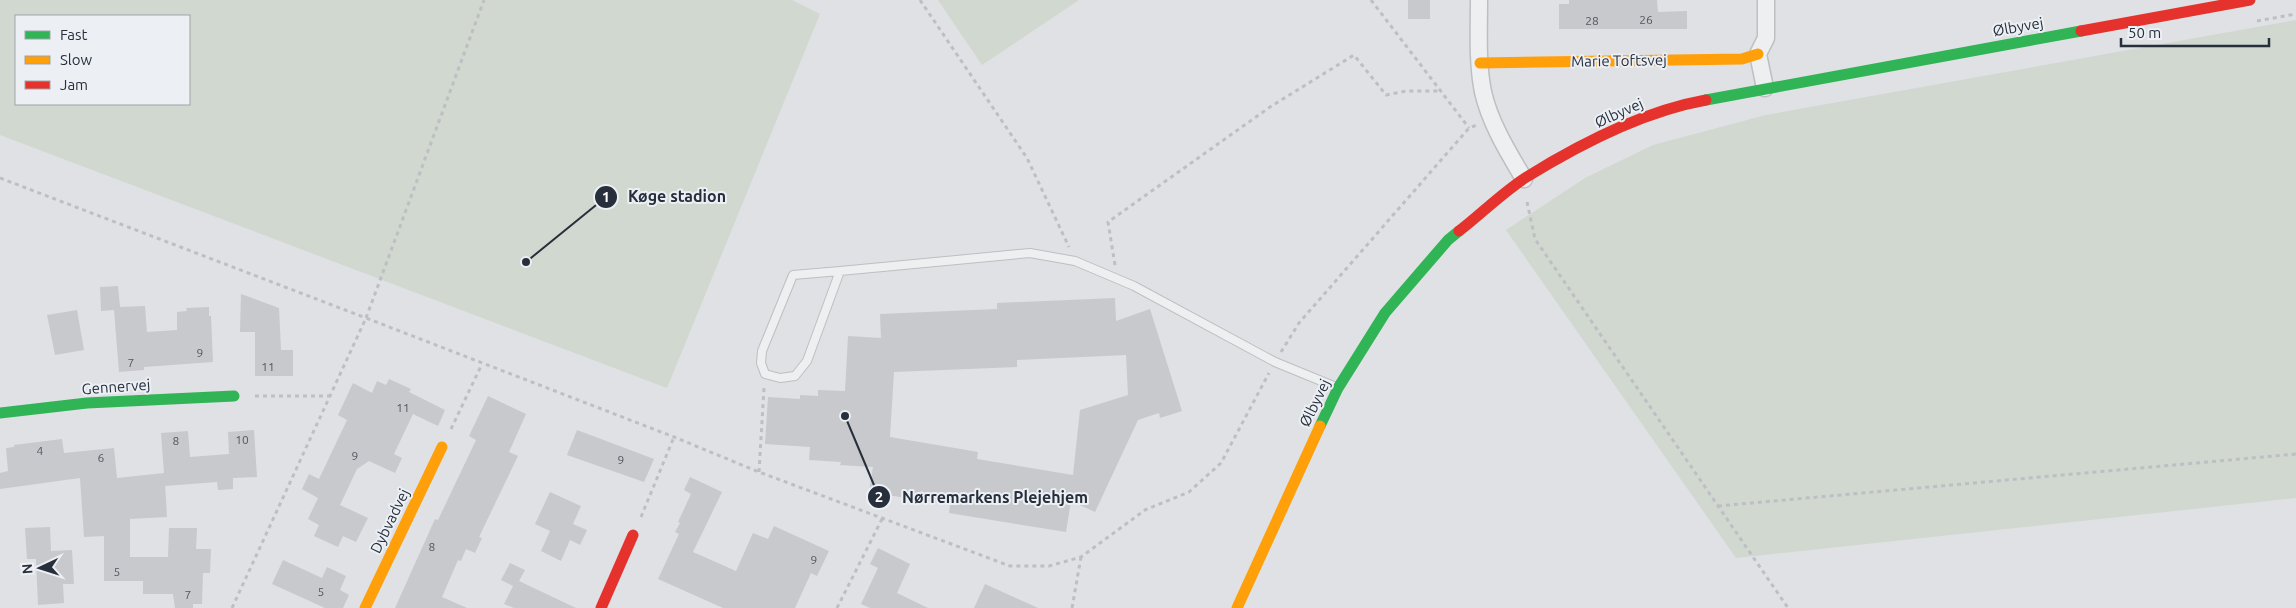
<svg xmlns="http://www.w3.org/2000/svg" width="2296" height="608" font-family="Ubuntu,sans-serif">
  <rect width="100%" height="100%" fill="#dfe1e4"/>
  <!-- green -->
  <path fill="#d0d8cf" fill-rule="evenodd" d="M0,0H792L820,14L667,388L0,135ZM189,16V104H16V16Z
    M938,0H1079L982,65Z
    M2296,20V498L1736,558L1506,230L1585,178L1653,145L1766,115Z"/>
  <!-- building -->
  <path fill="#c7c9cc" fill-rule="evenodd" d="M1408,0H1430V19H1408Z
    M1569,0H1657L1658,12L1687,11V29H1559V4H1569Z
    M118,286L120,307L145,306L147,332L177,330V312L187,311L186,308L209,307V316H211L213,362L144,367V370L119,372L114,310L101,311L100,287Z
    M241,294L279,308L281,350H293V376H255V332H240Z
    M1115,298L1116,321L1150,309L1182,411L1160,418L1159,413L1138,420L1095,512L1071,501L1066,532L949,513L950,505L869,492L873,467L840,465L841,462L809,460L810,447L765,444L768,397L800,399V395L818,396V390L845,391L848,336L881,338L880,314L997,309V303ZM1126,355L1128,395L1080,410L1073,475L977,459L978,452L890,437L894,372L1017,367V360Z
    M77,310L84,350L55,355L47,315Z
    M389,379L411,389L409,392L445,410L438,426L413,414L394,454L402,458L395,473L369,461L357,469L340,505L368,518L356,542L343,536L338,547L314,536L319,525L308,519L318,498L302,489L309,474L319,479L347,420L338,415L353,383L372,393L377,381L386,385Z
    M488,396L526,414L509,452L518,456L479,537L482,538L475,553L466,549L461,561L458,560L442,597L467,608H395L435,519L438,520L476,440L469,436Z
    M254,430L257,477L233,478V489L218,490L217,482L165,486V483L167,517L130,519V557H168L169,528H197L196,549H211L210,573H203L202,604H193V608H175L173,594H143V581H104V536L84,537L80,478L0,489V473L8,471L6,448L14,447V445L62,439L64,453L114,448L117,478L164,473L161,433L188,431L190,457L229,454L228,432Z
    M577,430L654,459L644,482L567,455Z
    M690,477L722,492L693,552L736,571L753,533L768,539L774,526L829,551L817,576L811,573L795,608H723L658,579L679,534L675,532L680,523L678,522L691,494L684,490Z
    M550,492L581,506L573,524L587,530L580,545L570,540L561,561L541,551L550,531L535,524Z
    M50,527L51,551L72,550L74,584H63L64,603L38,605L36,559H27L25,528Z
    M878,548L910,564L897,593L928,608H870L861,604L878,568L870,564Z
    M283,560L322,578L327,567L346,576L340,590L349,595L343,608H325L272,584Z
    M510,563L525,570L519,581L576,608H514L504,604L513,586L501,580Z
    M985,584L1038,608H974Z"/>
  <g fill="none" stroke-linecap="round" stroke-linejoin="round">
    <!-- lane casing -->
    <g stroke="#bdbfc2" stroke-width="10">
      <path id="lane" d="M840,271L793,275L762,351L761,363L765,374L780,378L795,376L807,361L840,271L1030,253L1075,261L1134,286L1275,362L1336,387"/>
    </g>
    <!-- street casing -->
    <g stroke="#bdbfc2" stroke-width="19">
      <path id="street" d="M1479,0C1479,30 1477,62 1483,92C1490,123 1508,152 1524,179
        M1765,88L1758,54L1766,38V0"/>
    </g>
    <!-- path -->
    <path stroke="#bebfc4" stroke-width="3" stroke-dasharray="4 4" stroke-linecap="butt" d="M920,0L1027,158L1069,247
      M1371,0L1469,128
      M2257,21L2296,14
      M0,178L366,318L484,0
      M1527,202L1535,239L1788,608
      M1115,265L1108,222L1270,107L1354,55L1386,95L1406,91H1440
      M1281,352L1299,323L1469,128L1477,125
      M255,396H330
      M451,429L482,364
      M759,472L764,388
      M1718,506L2296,454
      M641,517L674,437
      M232,608L366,318L674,437L759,472L1010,566H1049L1081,557L1145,510L1189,492L1221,463L1269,373
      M837,608L883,517
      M1072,608L1081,557"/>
    <!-- lane -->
    <use href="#lane" stroke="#eeeff1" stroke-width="8"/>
    <!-- street -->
    <use href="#street" stroke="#eeeff1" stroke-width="16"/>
    <!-- fast -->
    <path stroke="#30b455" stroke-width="11" d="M1706,100L2081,31
      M0,413L87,403L234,396
      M1320,426L1338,388L1385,313L1448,240L1459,231"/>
    <!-- slow -->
    <path stroke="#ff9f0a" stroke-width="11" d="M1480,63L1742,59L1758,54
      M365,608L442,447
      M1237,608L1320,426"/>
    <!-- jam -->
    <path stroke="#e5322d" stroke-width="11" d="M2081,31L2250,0
      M1459,231C1481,214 1502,193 1525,178C1578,145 1644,111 1706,100
      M601,608L633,535"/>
  </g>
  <g text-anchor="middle" stroke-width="4" stroke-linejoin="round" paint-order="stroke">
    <!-- number labels -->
    <g font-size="12" fill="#505661">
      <text x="1646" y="24">26</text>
      <text x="1592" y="25">28</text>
      <text x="200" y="357">9</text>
      <text x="131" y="367">7</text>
      <text x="268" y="371">11</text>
      <text x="403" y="412">11</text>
      <text x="242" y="444">10</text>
      <text x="176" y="445">8</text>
      <text x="40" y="455">4</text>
      <text x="355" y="460">9</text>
      <text x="101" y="462">6</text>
      <text x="621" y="464">9</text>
      <text x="432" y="551">8</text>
      <text x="814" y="564">9</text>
      <text x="117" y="576">5</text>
      <text x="321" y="596">5</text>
      <text x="188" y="599">7</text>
    </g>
    <!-- street labels -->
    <g font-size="15" fill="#272f3c" stroke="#ecf0f4">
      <text transform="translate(2018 27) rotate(-10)" y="5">Ølbyvej</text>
      <text transform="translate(1619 61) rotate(-1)" y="5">Marie Toftsvej</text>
      <text transform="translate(1619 113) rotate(-24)" y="5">Ølbyvej</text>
      <text transform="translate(116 387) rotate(-4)" y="5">Gennervej</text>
      <text transform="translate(1315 403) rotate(-64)" y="5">Ølbyvej</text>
      <text transform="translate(390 521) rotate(-64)" y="5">Dybvadvej</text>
    </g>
  </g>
  <!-- callouts -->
  <path fill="none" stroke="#272f3c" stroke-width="2" d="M526 262L606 197M845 416L879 497"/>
  <g fill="#272f3c" stroke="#ecf0f4" stroke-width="2">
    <circle cx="526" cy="262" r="5"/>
    <circle cx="845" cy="416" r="5"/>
    <circle cx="606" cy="197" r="12"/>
    <circle cx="879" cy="497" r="12"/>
  </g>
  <g font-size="15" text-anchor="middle" font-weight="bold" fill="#fff">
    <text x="606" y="202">1</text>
    <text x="879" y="502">2</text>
  </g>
  <g font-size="16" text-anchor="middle" font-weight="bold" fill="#272f3c" stroke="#ecf0f4" stroke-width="4" stroke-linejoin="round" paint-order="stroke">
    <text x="677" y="202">Køge stadion</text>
    <text x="995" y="503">Nørremarkens Plejehjem</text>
  </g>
  <!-- legend -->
  <rect x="15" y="15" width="175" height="90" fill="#ecf0f4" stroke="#9da3aa"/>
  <rect x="25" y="31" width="25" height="8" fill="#30b455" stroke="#9da3aa"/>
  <text x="60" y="40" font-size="15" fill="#272f3c">Fast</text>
  <rect x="25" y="56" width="25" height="8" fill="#ff9f0a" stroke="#9da3aa"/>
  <text x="60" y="65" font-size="15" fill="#272f3c">Slow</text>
  <rect x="25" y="81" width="25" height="8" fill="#e5322d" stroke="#9da3aa"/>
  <text x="60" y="90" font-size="15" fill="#272f3c">Jam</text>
  <!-- north arrow -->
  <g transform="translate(40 568) rotate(266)" stroke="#ecf0f4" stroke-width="4" paint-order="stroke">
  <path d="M0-4L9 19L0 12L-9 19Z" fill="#272f3c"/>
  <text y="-8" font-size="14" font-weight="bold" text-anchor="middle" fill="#272f3c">N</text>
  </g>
  <!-- scale -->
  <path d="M2121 38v8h148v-8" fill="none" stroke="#272f3c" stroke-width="2.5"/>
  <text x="2128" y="38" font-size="15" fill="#272f3c" stroke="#ecf0f4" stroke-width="4" paint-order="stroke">50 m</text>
</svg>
